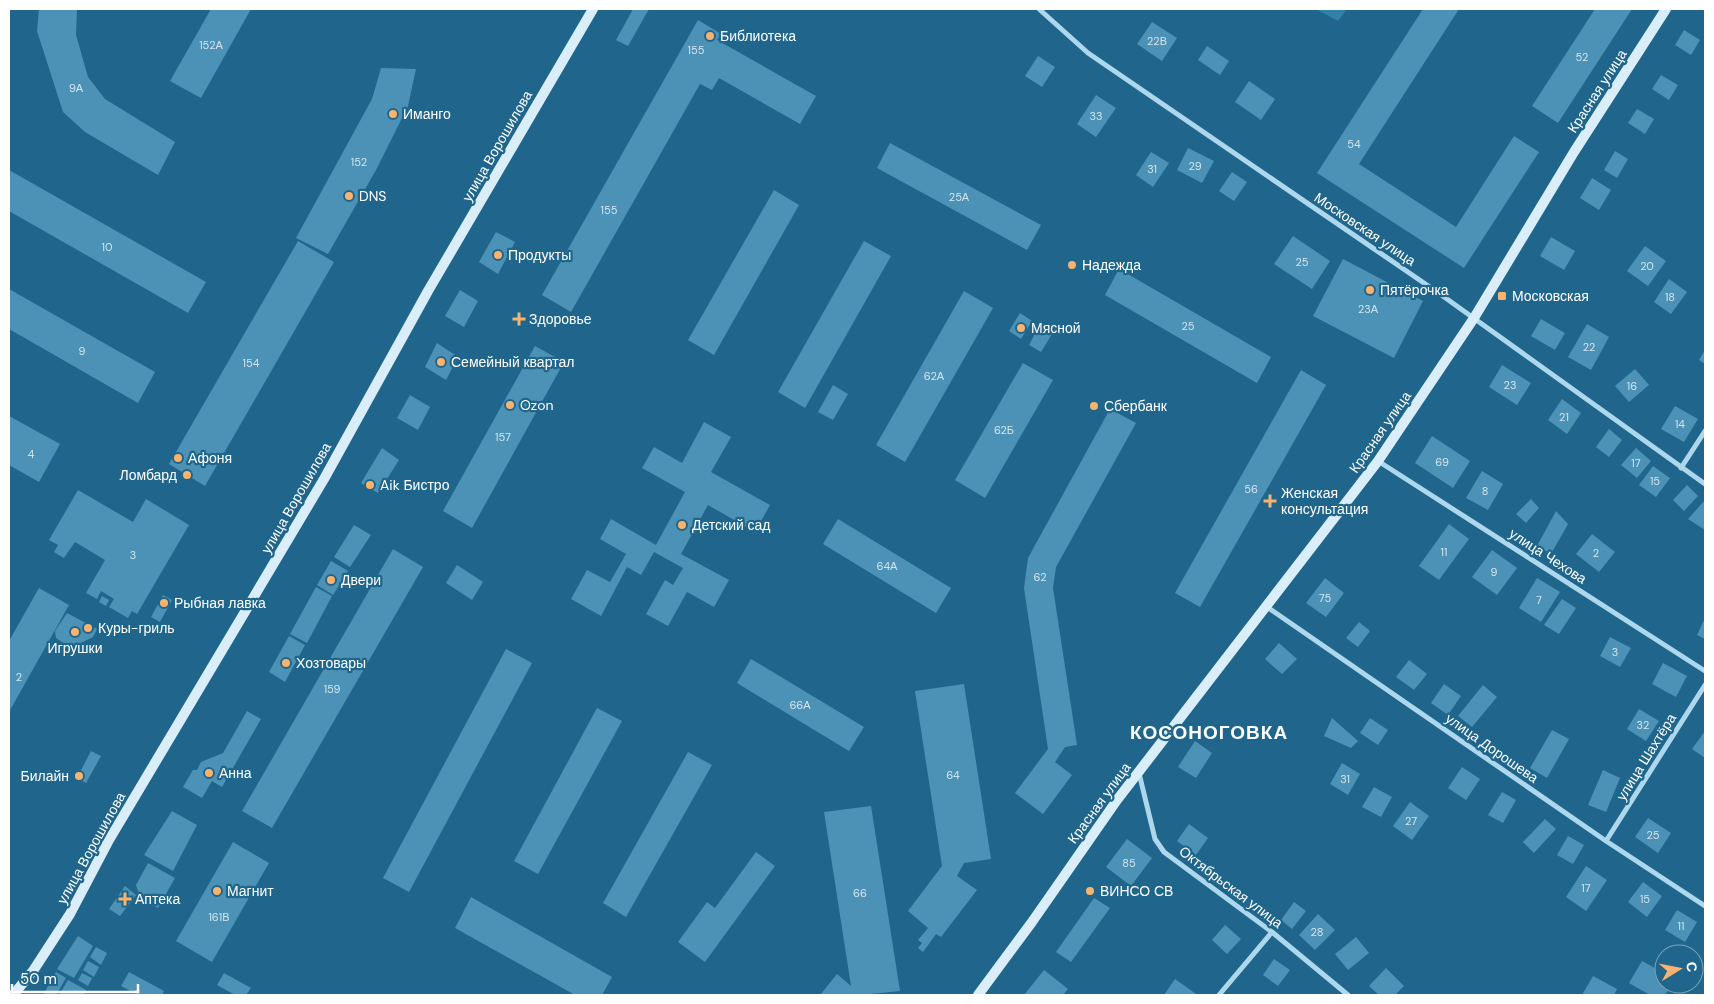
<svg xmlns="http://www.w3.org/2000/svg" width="1714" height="1004" font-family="'DM Sans',sans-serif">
  <rect width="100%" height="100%" fill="#20668c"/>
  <!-- green -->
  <path fill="#3080a8" d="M1316,9H1347L1338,21Z"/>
  <!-- building -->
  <path fill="#4c92b6" d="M39,9H77L76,35L88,77L105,99L175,142L158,175L85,132L63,112L37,31Z
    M211,9H251L201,98L170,81Z
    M633,9H649L628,46L616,40Z
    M1423,9H1459L1359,164L1456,227L1514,136L1539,152L1464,268L1317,173Z
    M1595,9H1632L1558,123L1532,106Z
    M698,20L721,34L717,40L816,96L800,124L719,78L712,90L700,84L571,312L542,295Z
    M1152,22L1177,38L1162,61L1137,44Z
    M1684,30L1700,40L1691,55L1675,45Z
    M1207,46L1229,61L1220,75L1198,60Z
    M1038,56L1055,67L1042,87L1025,76Z
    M381,68L416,69L408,106L376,170L328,254L296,238L372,99Z
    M1661,75L1678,85L1669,100L1652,89Z
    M1249,81L1275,99L1261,120L1235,102Z
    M1096,95L1116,108L1096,137L1077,124Z
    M1637,109L1654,119L1645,134L1628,123Z
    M890,143L1041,225L1027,250L877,168Z
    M1188,148L1214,161L1202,183L1177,170Z
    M1615,151L1628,159L1617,178L1604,170Z
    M1151,152L1169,163L1153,187L1136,175Z
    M9,170L206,282L188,313L9,211Z
    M1232,172L1247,182L1234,201L1219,191Z
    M1592,178L1611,190L1599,210L1580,198Z
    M774,190L799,205L714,355L688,340Z
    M496,232L515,242L498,274L479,262Z
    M1293,236L1330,261L1312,289L1274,264Z
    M1551,237L1575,251L1564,270L1540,256Z
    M298,241L334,262L205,486L169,464Z
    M864,241L891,256L805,408L778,392Z
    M1645,246L1666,261L1648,286L1627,271Z
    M1343,259L1423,301L1394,358L1313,316Z
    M1119,269L1271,357L1257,383L1105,295Z
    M1669,279L1687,292L1671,314L1654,302Z
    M9,289L155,372L138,403L9,329Z
    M460,290L478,301L464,327L445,316Z
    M964,291L993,308L905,462L876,445Z
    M1020,313L1032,321L1021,339L1009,331Z
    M1541,319L1565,333L1555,350L1531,336Z
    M1587,324L1609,337L1591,370L1568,357Z
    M1039,326L1052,334L1041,352L1029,345Z
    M437,343L458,357L446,380L425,367Z
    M535,346L564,362L472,528L443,511Z
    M1705,350V364L1699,360Z
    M1023,363L1053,380L985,498L955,480Z
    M1502,365L1531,383L1517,405L1489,387Z
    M1635,369L1649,385L1629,402L1615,386Z
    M1301,370L1326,385L1200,607L1175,593Z
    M833,385L848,394L833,420L818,412Z
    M410,395L430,407L418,430L397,418Z
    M1562,399L1581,413L1567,434L1548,420Z
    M1675,406L1698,419L1684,442L1661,429Z
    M1110,409L1136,423L1056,567L1053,588L1077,745L1065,747L1055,762L1072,775L1043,814L1015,793L1048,749L1024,588L1028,558Z
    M9,416L60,444L39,482L9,465Z
    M704,422L731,437L711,472L770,505L755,532L708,505L681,554L729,580L714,607L687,592L668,626L646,614L665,580L673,585L683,568L654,552L641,575L627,567L601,616L571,599L587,570L610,582L626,554L600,539L611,519L656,545L685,492L642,468L654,447L682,463Z
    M1609,429L1622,440L1609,457L1596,447Z
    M1432,436L1470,461L1453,488L1415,463Z
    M382,448L399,460L378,493L361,483Z
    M1636,448L1651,461L1637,478L1621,465Z
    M1653,466L1670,478L1656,497L1639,485Z
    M1482,471L1503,484L1488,510L1466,498Z
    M1687,485L1698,496L1684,511L1673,500Z
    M78,490L133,522L146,499L189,525L137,614L132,611L128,618L109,607L114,599L101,591L97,599L86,593L105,560L75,542L64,558L54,552L58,545L49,540Z
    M1531,499L1539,508L1526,523L1516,514Z
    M1705,500V530L1688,519Z
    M1556,511L1568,524L1551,554L1537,546Z
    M838,519L951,588L936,613L823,544Z
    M1449,524L1469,539L1439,580L1419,566Z
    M354,525L371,535L350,567L334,557Z
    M1592,534L1615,552L1599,572L1576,554Z
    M393,549L423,567L272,828L242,811Z
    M1492,550L1517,568L1497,595L1472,577Z
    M331,561L348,571L333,595L317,585Z
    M457,565L483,582L472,600L446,583Z
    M1325,578L1344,593L1326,617L1306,603Z
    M1537,578L1560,592L1541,622L1519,608Z
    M316,587L332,596L307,643L290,634Z
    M39,588L69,605L9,712V641Z
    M163,595L172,600L160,622L151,617Z
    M102,596L109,600L106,606L99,602Z
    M1562,599L1576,608L1559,634L1544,625Z
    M67,613L97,629L93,637L71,648L56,638L55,631Z
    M1705,618V639L1697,635Z
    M1359,622L1370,631L1358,647L1346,638Z
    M289,636L305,645L285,682L269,672Z
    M1610,637L1631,648L1620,667L1600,656Z
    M1279,643L1297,659L1282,674L1265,659Z
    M506,649L532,663L409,892L383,878Z
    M751,659L864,727L849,751L737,683Z
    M1409,660L1427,674L1414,690L1396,677Z
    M1663,663L1687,676L1676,697L1652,684Z
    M964,684L991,859L964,863L957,876L977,890L941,937L936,934L923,952L918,948L922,943L918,940L928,928L908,911L942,866L915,691Z
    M1444,684L1461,696L1448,715L1431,703Z
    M1483,685L1497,697L1472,727L1458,716Z
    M597,708L622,721L538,874L514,861Z
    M1639,709L1659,721L1646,741L1627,729Z
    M247,711L261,719L222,787L212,781L202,798L183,787L193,770H197L201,762L223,753Z
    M1332,718L1358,741L1351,748L1324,736Z
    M1370,718L1388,730L1378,745L1360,733Z
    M1552,730L1569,739L1547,778L1530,768Z
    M1705,731V758L1692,749Z
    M1195,741L1212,753L1196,778L1178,767Z
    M91,751L101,756L86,783L77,778Z
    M688,752L712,765L626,917L603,903Z
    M1342,763L1360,774L1348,795L1330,784Z
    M1462,767L1480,779L1466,800L1448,788Z
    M1603,770L1620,778L1606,812L1588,805Z
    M1374,787L1392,797L1381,817L1362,807Z
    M1502,792L1516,800L1503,823L1488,815Z
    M1410,802L1429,816L1412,840L1393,826Z
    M871,806L900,991L871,994L870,995H820L837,974L851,986L824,812Z
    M172,811L197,825L173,871L144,855Z
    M1648,818L1671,833L1658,853L1635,837Z
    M1545,819L1556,829L1534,853L1523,842Z
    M1189,824L1208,838L1196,855L1177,841Z
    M1568,836L1584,845L1573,864L1557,855Z
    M1127,839L1152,858L1131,886L1106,867Z
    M233,842L269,863L212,962L176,941Z
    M756,852L775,866L705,962L678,942L707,902L715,908Z
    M148,863L175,878L158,908L141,900L136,885Z
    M1586,866L1607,880L1586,911L1566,897Z
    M1643,882L1662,896L1647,917L1628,902Z
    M125,886L136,895L120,916L109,909Z
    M471,897L612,977L602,995H575L455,928Z
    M1094,898L1110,908L1071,962L1056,952Z
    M1294,902L1306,911L1292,929L1281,920Z
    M1677,910L1697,922L1685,942L1665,930Z
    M1318,914L1335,930L1315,950L1299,935Z
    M1225,925L1241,939L1227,954L1212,940Z
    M78,936L93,946L74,978L57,969Z
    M1356,937L1369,953L1348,970L1335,954Z
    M96,947L107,953L101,965L90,957Z
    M1274,959L1290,970L1278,986L1263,975Z
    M88,961L99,967L94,977L83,970Z
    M1642,961L1664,973V984H1672L1665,995H1650L1629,983Z
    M1386,968L1404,986L1395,995H1379L1369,986Z
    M1044,970L1068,989L1063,995H1024Z
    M56,972L66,978L56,995H43Z
    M129,972L164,991L162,995H138L121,986Z
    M82,973L92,978L88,986L78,980Z
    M224,973L251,988L246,995H235L217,985Z
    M1593,976L1617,989L1614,995H1582Z
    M1175,979L1196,994L1195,995H1164Z
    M68,980L86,990L84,995H59Z"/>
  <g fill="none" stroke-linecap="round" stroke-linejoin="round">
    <!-- street -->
    <path stroke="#add7ec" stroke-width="5" d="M1039,9L1088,53L1440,294L1705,484
      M1378,461L1705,671
      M1681,468L1705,431
      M1267,607L1606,841L1705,906
      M1139,773L1155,839L1164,852L1272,932L1348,995
      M1606,841L1705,685
      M1219,995L1272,932"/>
    <!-- secondary -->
    <path stroke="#d9eef9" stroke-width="10" d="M13,995L33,971L70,914L109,840L324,479L428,291L593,9
      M978,995L1032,922L1117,800L1378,461L1474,318L1574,152L1666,9"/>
  </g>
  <!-- markers -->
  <g fill="#f9b36e" stroke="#20668c" stroke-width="2">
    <circle cx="710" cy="36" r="5"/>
    <circle cx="393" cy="114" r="5"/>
    <circle cx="349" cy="196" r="5"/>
    <circle cx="498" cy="255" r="5"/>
    <circle cx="1072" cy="265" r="5"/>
    <circle cx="1370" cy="290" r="5"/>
    <rect x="1497" y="291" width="10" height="10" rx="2.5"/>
    <path d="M516.5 311.5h5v5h5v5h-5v5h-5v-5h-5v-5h5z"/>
    <circle cx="1021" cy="328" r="5"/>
    <circle cx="441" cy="362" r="5"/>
    <circle cx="510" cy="405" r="5"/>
    <circle cx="1094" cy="406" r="5"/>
    <circle cx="178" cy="458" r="5"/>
    <circle cx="187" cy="475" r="5"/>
    <circle cx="370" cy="485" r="5"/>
    <path d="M1267.5 493.5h5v5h5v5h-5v5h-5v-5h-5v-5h5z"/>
    <circle cx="682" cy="525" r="5"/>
    <circle cx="331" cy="580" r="5"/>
    <circle cx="164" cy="603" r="5"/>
    <circle cx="88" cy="628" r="5"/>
    <circle cx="75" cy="632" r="5"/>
    <circle cx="286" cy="663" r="5"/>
    <circle cx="209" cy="773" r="5"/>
    <circle cx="79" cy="776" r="5"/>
    <circle cx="217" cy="891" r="5"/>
    <circle cx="1090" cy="891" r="5"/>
    <path d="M122.5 891.5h5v5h5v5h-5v5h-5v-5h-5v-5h5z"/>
  </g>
  <g text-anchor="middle" stroke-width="4.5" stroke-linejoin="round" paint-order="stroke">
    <!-- number labels -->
    <g font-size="11" fill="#d2e4ed">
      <text x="1157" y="45">22В</text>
      <text x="211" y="49">152А</text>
      <text x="696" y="54">155</text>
      <text x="1582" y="61">52</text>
      <text x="76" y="92">9А</text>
      <text x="1096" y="120">33</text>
      <text x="1354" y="148">54</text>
      <text x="359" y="166">152</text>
      <text x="1195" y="170">29</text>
      <text x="1152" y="173">31</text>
      <text x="959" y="201">25А</text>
      <text x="609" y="214">155</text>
      <text x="107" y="251">10</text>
      <text x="1302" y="266">25</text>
      <text x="1647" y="270">20</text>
      <text x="1670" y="301">18</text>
      <text x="1368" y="313">23А</text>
      <text x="1188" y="330">25</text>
      <text x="1589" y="351">22</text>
      <text x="82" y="355">9</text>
      <text x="251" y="367">154</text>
      <text x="934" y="380">62А</text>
      <text x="1510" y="389">23</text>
      <text x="1632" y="390">16</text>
      <text x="1564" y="421">21</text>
      <text x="1680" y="428">14</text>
      <text x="1004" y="434">62Б</text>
      <text x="503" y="441">157</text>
      <text x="31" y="458">4</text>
      <text x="1442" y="466">69</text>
      <text x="1636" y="467">17</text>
      <text x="1655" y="485">15</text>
      <text x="1251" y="493">56</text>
      <text x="1485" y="495">8</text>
      <text x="1444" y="556">11</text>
      <text x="1596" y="557">2</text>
      <text x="133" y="559">3</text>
      <text x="887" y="570">64А</text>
      <text x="1494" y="576">9</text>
      <text x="1040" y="581">62</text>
      <text x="1325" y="602">75</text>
      <text x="1539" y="604">7</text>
      <text x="1615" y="656">3</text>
      <text x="19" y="681">2</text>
      <text x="332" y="693">159</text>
      <text x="800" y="709">66А</text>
      <text x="1643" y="729">32</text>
      <text x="953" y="779">64</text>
      <text x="1345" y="783">31</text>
      <text x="1411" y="825">27</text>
      <text x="1653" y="839">25</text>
      <text x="1129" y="867">85</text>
      <text x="1586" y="892">17</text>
      <text x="860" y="897">66</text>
      <text x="1645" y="903">15</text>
      <text x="219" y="921">161В</text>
      <text x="1681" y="930">11</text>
      <text x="1317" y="936">28</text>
    </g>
    <!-- poi labels -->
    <g font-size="14" fill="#fff" stroke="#20668c" text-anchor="start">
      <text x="720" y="41">Библиотека</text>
      <text x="403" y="119">Иманго</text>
      <text x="359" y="201">DNS</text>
      <text x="508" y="260">Продукты</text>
      <text x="1082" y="270">Надежда</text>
      <text x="1380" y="295">Пятёрочка</text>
      <text x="1512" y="301">Московская</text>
      <text x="529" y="324">Здоровье</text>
      <text x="1031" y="333">Мясной</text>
      <text x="451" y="367">Семейный квартал</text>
      <text x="520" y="410">Ozon</text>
      <text x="1104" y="411">Сбербанк</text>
      <text x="188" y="463">Афоня</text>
      <text x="177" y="480" text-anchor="end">Ломбард</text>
      <text x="380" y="490">Aik Бистро</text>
      <text x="1281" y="498">Женская<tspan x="1281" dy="16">консультация</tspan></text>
      <text x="692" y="530">Детский сад</text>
      <text x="341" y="585">Двери</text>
      <text x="174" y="608">Рыбная лавка</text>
      <text x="98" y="633">Куры-гриль</text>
      <text x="75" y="653" text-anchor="middle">Игрушки</text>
      <text x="296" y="668">Хозтовары</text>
      <text x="219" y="778">Анна</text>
      <text x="69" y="781" text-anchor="end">Билайн</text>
      <text x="227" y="896">Магнит</text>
      <text x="1100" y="896">ВИНСО СВ</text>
      <text x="135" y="904">Аптека</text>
    </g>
    <!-- street labels -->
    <g font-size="14" fill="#fff" stroke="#20668c">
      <text transform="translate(1597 91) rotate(-57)" y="5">Красная улица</text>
      <text transform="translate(497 146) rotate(-60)" y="5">улица Ворошилова</text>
      <text transform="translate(1365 229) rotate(34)" y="5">Московская улица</text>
      <text transform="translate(1380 432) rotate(-55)" y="5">Красная улица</text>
      <text transform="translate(296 498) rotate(-60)" y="5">улица Ворошилова</text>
      <text transform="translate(1548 556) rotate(33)" y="5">улица Чехова</text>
      <text transform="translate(1492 748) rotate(35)" y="5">улица Дорошева</text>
      <text transform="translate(1646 757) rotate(-58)" y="5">улица Шахтёра</text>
      <text transform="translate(1099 803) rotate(-54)" y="5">Красная улица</text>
      <text transform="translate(91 848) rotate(-61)" y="5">улица Ворошилова</text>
      <text transform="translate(1231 887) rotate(37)" y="5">Октябрьская улица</text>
    </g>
    <!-- district labels -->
    <g font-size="19" font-weight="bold" letter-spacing="1" fill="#fff" stroke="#20668c">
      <text x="1209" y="739">КОСОНОГОВКА</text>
    </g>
  </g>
  <!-- border -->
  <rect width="1714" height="1004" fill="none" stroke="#ffffff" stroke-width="20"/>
  <!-- north arrow -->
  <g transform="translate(1679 969) rotate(80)"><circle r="24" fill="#20668c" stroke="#79a3ba"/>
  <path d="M0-4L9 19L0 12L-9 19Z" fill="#f9b36e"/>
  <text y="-8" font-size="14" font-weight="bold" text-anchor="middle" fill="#ffffff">С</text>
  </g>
  <!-- scale -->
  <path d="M12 984v8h126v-8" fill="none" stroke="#ffffff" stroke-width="2.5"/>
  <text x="20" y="984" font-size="15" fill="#ffffff" stroke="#20668c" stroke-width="4" paint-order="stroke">50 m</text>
</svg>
